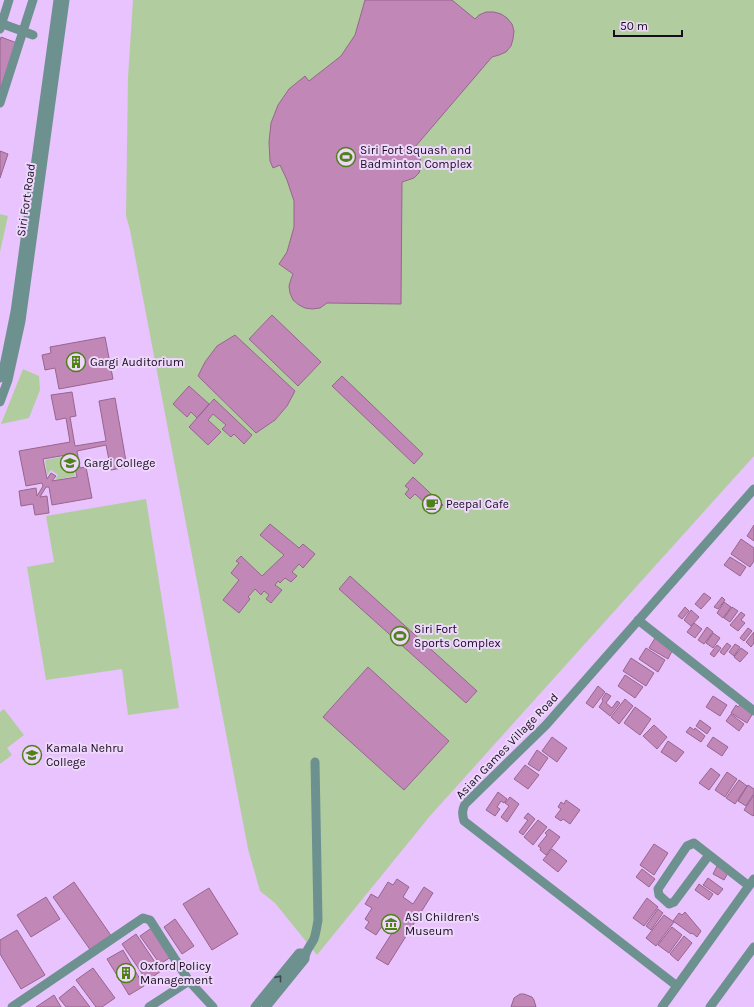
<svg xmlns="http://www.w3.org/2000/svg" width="754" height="1007" font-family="Karla,sans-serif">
  <rect width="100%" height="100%" fill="#e8c3fe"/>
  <!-- green -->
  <path fill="#b1cd9f" d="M133,0H754V456L430,816L317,955L275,903L260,891L248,849L130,230L126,216L128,77Z
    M0,214L8,216L0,252Z
    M23,369L39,376L40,390L29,418L1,424Z
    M71,455L75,476L55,480L58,475L51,470L47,475L45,460Z
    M146,499L179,708L128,715L122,669L46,680L27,567L54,562L46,516Z
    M4,709L24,735L7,748L12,755L0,764V712Z"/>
  <!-- building -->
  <path fill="#c187b7" stroke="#98658f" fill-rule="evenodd" d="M365,0H452L475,19L479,15L486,12H494L501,14L507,18L512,24L514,31L513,39L511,46L506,52L499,55L492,57L415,147L420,154L421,167L419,173L414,178L402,182L401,304L327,303L320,308L312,309L305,308L299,305L293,300L290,293L289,286L291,279L293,274L279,264L287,252L294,227V201L287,180L280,165L273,168L270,161L269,142L271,123L278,105L289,89L305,76L309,81L341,56L355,35Z
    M1,37L17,43L1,88L0,87V41Z
    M0,151L8,154L0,178Z
    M272,315L321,362L298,386L249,339Z
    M235,335L295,391L287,406L275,420L256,433L198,376L205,362L217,346Z
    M105,337L113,379L59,389L55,368L45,370L42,355L51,353L50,347Z
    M342,376L423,454L414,464L332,386Z
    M189,386L209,404L197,418L191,412L187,417L173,404Z
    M72,392L76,416L70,417L75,446L106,441L99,401L115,398L127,467L111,470L106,445L77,451L80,468L86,467L92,498L52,505L49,487H46L40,497L47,496L49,513L35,515L33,504L21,506L19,491L36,488L37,496L43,486L42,483L26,486L19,451L70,442L66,418L56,420L51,395ZM72,454L77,477L52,481L56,476L51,473L47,479L43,459Z
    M214,399L252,435L244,444L234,434L231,437L222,429L226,425L213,414L208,420L221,432L208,445L189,427Z
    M413,477L443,505L436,513L415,494L410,499L405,494L409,489L405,486Z
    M270,524L299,548L303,544L315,554L303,568L299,564L292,572L297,576L291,582L285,578L280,583L278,581L275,585L282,590L271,603L266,599L269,595L264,591L261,595L255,589L248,597L250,599L239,613L223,600L239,580L231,573L239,563L236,561L241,556L262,576L284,555L260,535Z
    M754,525V541L747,536Z
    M741,539L754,548V561L750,567L731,554Z
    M730,557L746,567L740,576L724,565Z
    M350,576L477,691L466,703L339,589Z
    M704,593L711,598L701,609L695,604Z
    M722,597L725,600L718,609L714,607Z
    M724,602L731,607L723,618L717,613Z
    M685,607L689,611L682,619L678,616Z
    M732,607L738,611L730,622L724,618Z
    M691,610L699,617L691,626L684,620Z
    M741,612L745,615L741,620L745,623L738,631L730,625Z
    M694,623L702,629L695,638L687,632Z
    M707,627L713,632L704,644L698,640Z
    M748,628L752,631L744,641L740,638Z
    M754,632V643L751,647L746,642Z
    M713,633L720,638L713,648L706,643Z
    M655,638L673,649L668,659L649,648Z
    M727,643L731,646L724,655L720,652Z
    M735,644L740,647L734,656L729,652Z
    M717,645L721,648L714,657L710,654Z
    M646,648L665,660L658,672L639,659Z
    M741,648L748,653L740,662L734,657Z
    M631,658L654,673L646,686L623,671Z
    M368,667L449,741L404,790L323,717Z
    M625,675L643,687L635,698L618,686Z
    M598,686L605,692L593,708L586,703Z
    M606,693L611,696L606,703L612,708L617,701L620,703L610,716L599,707L603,701L602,699Z
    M713,696L727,705L720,716L706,707Z
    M625,699L633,706L619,724L611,717Z
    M736,705L738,707L740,705L753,713L747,723L731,713Z
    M635,707L651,719L640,735L624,723Z
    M731,714L744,724L739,731L726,721Z
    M700,720L711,728L707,734L696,726Z
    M654,725L667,737L657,749L643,736Z
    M690,727L694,730L695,728L705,736L701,742L686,732Z
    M552,737L567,748L557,762L542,751Z
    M713,737L728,747L722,756L707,746Z
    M668,741L684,752L676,762L661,752Z
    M537,750L548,758L539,771L528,764Z
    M525,765L539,775L528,789L514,779Z
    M711,768L720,775L709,790L699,783Z
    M727,772L737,779L725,797L715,790Z
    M739,780L747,786L735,804L726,798Z
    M748,785L754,789V793L746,806L738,801Z
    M498,792L507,799L504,803L501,801L497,807L500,809L495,816L486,810Z
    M754,795V815L753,816L744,810Z
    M510,797L519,804L507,822L501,817L509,806L505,803Z
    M566,800L580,810L570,824L563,819L561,821L555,817L561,809L558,807L561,802L564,804Z
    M528,813L535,819L523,835L519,832L528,820L524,818Z
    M538,820L547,827L533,845L524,837Z
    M549,829L560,837L546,855L540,850L541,848L538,846L547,835L545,833Z
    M654,844L668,853L654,875L640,865Z
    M552,849L567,861L558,872L543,860Z
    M717,866L728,873L724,880L713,874Z
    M642,869L655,879L649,887L636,877Z
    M708,878L723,889L718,895L703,885Z
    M397,879L409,887L403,897L413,904L424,887L433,893L388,965L376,958L392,933L382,926L376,935L365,928L369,922L365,919L372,908L365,904L371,894L378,898L388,882L393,885Z
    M74,882L112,937L91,951L53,897Z
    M699,884L713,894L709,900L695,890Z
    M209,888L238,934L212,950L183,904Z
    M46,897L60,919L31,937L17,915Z
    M647,898L658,907L644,926L633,918Z
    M658,909L663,913L651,930L646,926Z
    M685,912L701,931L697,937L692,933L691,934L673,921L679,913L682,915Z
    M664,915L674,922L656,946L646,938Z
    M175,919L194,946L182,954L164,927Z
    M153,927L171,957L160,964L140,936Z
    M672,927L682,935L669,953L658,945Z
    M17,930L45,975L21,989L0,954V940Z
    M136,934L161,971L147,981L122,944Z
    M684,936L692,943L678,961L670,954Z
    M123,950L144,986L129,995L107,959Z
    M93,968L115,998L102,1007H96L76,980Z
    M74,986L90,1007H66L59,998Z
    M520,994H524L532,997L534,1000L536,1007H511L514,998Z
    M54,995L61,1007H36Z"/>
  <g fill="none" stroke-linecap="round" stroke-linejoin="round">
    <!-- minor -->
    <path stroke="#6d918f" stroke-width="9" d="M0,23L33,35
      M0,29L9,0
      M0,103L33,0
      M0,378L3,371L15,312L58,0
      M0,402L8,380L21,321L65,0
      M638,620L754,711
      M709,855L674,902L669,904L659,895L658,889L687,846L694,843L749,886
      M677,986L464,821C462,814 462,810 465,804L546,725L754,489
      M12,1007L143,918L150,920L189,981L213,1007
      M149,1007L189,981
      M255,1007L299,953H305
      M266,1007L305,959C305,950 310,947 314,939C316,933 317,926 318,920L315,762
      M662,1007L754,879
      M710,1007L754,947"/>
  </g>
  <!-- one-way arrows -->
  <defs><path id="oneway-chevron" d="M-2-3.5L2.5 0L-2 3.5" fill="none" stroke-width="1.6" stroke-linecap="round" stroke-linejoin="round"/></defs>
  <use stroke="#3f4752" href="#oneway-chevron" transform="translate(279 978) rotate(-51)"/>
  <!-- icons -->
  <defs>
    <g id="stadium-ring" transform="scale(1)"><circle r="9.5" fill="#edd7fa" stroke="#4e8217" stroke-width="1.5"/><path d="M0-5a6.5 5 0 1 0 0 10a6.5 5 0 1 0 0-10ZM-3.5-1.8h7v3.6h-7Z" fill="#4e8217"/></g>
    <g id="building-ring" transform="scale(1)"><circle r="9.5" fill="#edd7fa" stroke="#4e8217" stroke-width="1.5"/><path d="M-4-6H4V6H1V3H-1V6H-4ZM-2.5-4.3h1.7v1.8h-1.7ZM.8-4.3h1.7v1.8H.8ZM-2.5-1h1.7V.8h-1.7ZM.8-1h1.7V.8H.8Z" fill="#4e8217"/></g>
    <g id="university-ring" transform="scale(1)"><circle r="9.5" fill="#edd7fa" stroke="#4e8217" stroke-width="1.5"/><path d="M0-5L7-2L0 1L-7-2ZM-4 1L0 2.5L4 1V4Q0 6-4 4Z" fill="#4e8217"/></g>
    <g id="cafe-ring" transform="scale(1)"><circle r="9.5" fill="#edd7fa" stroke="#4e8217" stroke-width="1.5"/><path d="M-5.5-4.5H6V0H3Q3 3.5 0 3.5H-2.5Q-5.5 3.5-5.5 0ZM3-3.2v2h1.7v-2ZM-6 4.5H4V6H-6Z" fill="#4e8217"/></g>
    <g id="museum-ring" transform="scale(1)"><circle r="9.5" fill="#edd7fa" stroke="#4e8217" stroke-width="1.5"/><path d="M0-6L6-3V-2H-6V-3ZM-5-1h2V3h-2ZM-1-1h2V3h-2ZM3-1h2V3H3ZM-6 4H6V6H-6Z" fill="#4e8217"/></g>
  </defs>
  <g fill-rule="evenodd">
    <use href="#stadium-ring" x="346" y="157"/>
    <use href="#building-ring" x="76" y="362"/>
    <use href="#university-ring" x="70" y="463"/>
    <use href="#cafe-ring" x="432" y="504"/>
    <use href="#stadium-ring" x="400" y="636"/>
    <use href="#university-ring" x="32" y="755"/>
    <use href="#museum-ring" x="391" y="924"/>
    <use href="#building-ring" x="126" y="973"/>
  </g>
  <g text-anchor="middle" stroke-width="4" stroke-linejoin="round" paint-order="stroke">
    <!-- poi labels -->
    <g font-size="12" fill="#190b20" stroke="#edd7fa" text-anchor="start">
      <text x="360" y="154">Siri Fort Squash and<tspan x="360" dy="14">Badminton Complex</tspan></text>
      <text x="90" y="366">Gargi Auditorium</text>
      <text x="84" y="467">Gargi College</text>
      <text x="446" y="508">Peepal Cafe</text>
      <text x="414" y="633">Siri Fort<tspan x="414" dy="14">Sports Complex</tspan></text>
      <text x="46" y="752">Kamala Nehru<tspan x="46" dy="14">College</tspan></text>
      <text x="405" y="921">ASI Children's<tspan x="405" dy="14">Museum</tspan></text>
      <text x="140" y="970">Oxford Policy<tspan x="140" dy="14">Management</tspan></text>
    </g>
    <!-- street labels -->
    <g font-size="12" fill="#190b20" stroke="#edd7fa">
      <text transform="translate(26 200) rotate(-82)" y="4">Siri Fort Road</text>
      <text transform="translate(507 746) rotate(-46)" y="4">Asian Games Village Road</text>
    </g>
  </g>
  <!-- scale -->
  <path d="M614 30v6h68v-6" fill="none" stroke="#190b20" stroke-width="2"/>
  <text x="620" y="30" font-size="12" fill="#190b20" stroke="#edd7fa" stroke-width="3" paint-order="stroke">50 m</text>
</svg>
